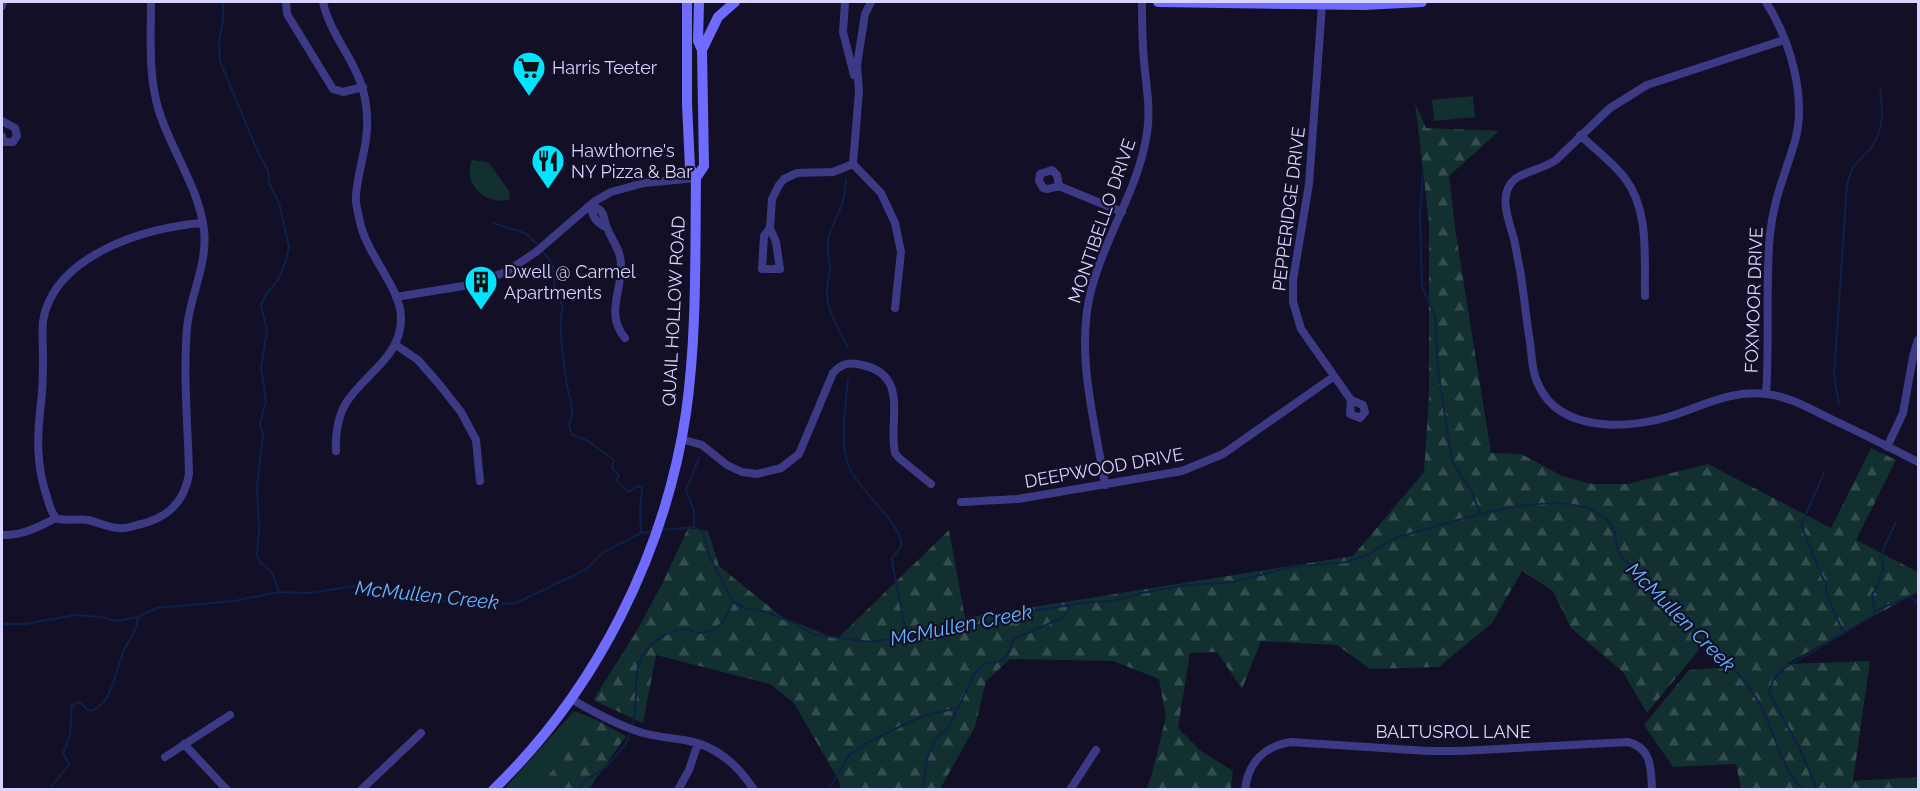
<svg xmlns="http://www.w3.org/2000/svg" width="1920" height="791" font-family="Raleway,sans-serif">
  <defs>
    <pattern id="forest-firs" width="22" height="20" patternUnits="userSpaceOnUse" patternTransform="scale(1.5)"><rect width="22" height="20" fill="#12302f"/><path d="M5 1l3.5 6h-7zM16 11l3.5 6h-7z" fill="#344d4e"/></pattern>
  </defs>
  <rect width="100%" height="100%" fill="#130f26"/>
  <!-- green -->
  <path fill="#12302f" d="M1473,96L1475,117L1434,121L1432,100Z
    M472,160L488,162L510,192L509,200C485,205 462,184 472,160Z
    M574,711L593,718L538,789H504Z"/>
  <!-- forest -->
  <path fill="url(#forest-firs)" d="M1415,102L1426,128L1499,131L1449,176L1456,234L1491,453L1521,454L1562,476L1592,484H1627L1708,464L1831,528L1871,448L1896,460L1856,540L1918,572V592L1786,664L1870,661L1853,781L1918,777V789H1741L1736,764L1673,767L1644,725L1689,670L1729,667L1706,641L1647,713L1623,672L1571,628L1553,591L1522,571L1492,623L1439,667L1370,669L1337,645L1261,641L1242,689L1217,652L1190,653L1178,728L1201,751L1233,771L1231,789H1146L1151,777L1166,717L1159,679L1113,661L1010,659L986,681L975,727L940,789L850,790L840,787L839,781L794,703L770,684L656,655L643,723L593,700L638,629L664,580L688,528L708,531L719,566L782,617L837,639L949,530L965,618L1353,556L1424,472L1429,396V222Z
    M593,718L626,736L589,789H538Z"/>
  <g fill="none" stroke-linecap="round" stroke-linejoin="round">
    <!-- stream -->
    <path stroke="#0c2248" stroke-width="2" d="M223,2V21L219,42L220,61L257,150L268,171L269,183L279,203L289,247L286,261L278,280L265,296L261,305L267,330L261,368L266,401L260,423L263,435L257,487L259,530L257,555L260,562L272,572L279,592
      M1423,171L1420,217L1422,286L1435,316L1438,370L1452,461L1463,479L1471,489L1480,514
      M846,179C845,207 837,212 829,236C825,248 830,256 830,268C830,275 827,283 827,291C826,310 839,330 848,347
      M493,223L525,233L536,243
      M544,253C558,267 552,272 555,289C557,295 560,301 563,307C557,322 564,361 566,378C567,393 577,410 569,424L571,434L588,441L614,460L612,468L619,475L616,481L629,492L637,486L642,488L640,511L641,533
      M848,379C846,407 839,440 849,467C858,490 905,526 901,547L892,558V561L907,637
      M1839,404L1834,375L1847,185C1853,158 1862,163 1874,143C1885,125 1882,107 1880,88
      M1824,473L1801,525L1823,579L1826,582V593L1844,634
      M694,527V511L686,490L699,458
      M661,530L694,527L703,532L709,556L733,602L747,609L760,610L796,624L812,634L869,642L927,634L956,626H976L1025,612L1089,602L1113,601L1142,593L1180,586L1234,582L1291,567L1347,562L1369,554L1391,540L1402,536C1450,523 1568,480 1607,520C1620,533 1613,542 1619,553C1626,566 1643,574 1653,584C1659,589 1662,596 1666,602C1678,615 1694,626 1706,639C1724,657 1742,677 1756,698C1775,726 1778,767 1804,790
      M1875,611L1872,594C1881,586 1878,576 1884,569C1877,553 1890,536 1896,522
      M2,624H26L74,615L101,617L117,621L138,617L157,608L234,601L279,592L309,593L355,586L385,588L449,602L481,605L516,603L587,569L602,553L641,533L653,531
      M633,723C639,703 632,679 641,659C649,643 667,630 685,629C690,628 693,632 698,633C704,633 715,630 719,626C726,619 729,610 733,602
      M49,790L69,764L63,753L70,736L72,705L80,702L87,710L92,711C115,700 115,668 125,648C131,636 137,631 138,617
      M578,790L585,781L606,767L626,744L629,735
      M828,790L849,755L862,746L905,724L926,715L958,708
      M922,790L927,759L933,744L937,737L947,730L975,673L984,664L1001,661L1007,655L1014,639L1064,617L1070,605
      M1817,790L1802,753L1769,693L1773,680L1783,669L1874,615L1875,611L1910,596L1918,604"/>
    <!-- minor -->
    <path stroke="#3d3a85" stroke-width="8" d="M286,2L287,14L333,89L343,92L363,87
      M323,2C331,39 361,64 366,105C371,141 359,162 356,195C355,205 359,217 361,226C368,255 401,290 401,317C402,357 365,373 346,403C338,416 335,436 336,451
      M845,2L843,32L854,75
      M1322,5L1309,184L1293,280V302L1301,329L1351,400L1350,414L1360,418L1365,412L1363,405L1351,400
      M2,6L3,2
      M1784,40L1647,85L1610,108L1556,160C1543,169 1526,171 1515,179C1497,194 1509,221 1514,239C1516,249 1518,260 1520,270C1524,294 1526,318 1530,342C1532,357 1532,373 1539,386C1561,434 1633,429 1674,415C1704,405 1732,390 1766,394C1788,396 1809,408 1829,418C1859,432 1889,447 1918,462
      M1580,135C1595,149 1612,162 1624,177C1650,210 1644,257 1645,296
      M2,136L4,142H13L17,136L15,128L2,121
      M853,164L859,91L857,65L865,14L871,2
      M853,164L881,193L895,223L901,252L895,308
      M1059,186L1048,189L1043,188L1039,181L1040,174L1052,170L1057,175L1059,186L1122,212
      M606,227C595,222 592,216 591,205C608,212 601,216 608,230C613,242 621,251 621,265C622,291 605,314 625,338
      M770,228L776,242L780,269H762L764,236L770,228L772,199L779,185L784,179L797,173L833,172L853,164
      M396,297L469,285L506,272L536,252L595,201L611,192L644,183L696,178
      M396,345L418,360L439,384L461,412L476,440L480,481
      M1766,394C1770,340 1765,287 1770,234C1774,197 1785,175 1795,141C1807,97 1790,40 1766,2
      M681,439L702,445L727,465L742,472L757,474L781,468L799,454L833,373C842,363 849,362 862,365C910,375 888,420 895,453L899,458L931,484
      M1887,447L1903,413L1913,357L1918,340
      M1105,485C1095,421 1074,351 1092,287C1106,234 1139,188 1147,133C1151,109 1146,85 1144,61C1142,41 1142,21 1142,2
      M961,502L1018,499L1182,471L1223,454L1333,377
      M56,518C51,512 49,505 47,497C36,465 37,436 41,403C43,388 43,373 43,358C43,346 42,333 43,321C54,255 146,227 203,223
      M2,535C21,536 39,527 56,518C65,522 77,518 88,520C98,522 108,528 119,528C125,529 131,527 137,525C166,519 184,504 189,474C188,426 183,376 187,328C190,295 208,264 204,230C199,188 171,150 159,111C148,76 151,37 151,2
      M571,699C594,712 617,725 643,733C658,737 673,738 689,741C718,747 738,765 754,790
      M184,744L227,790
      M165,757L230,715
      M361,790L421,733
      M678,790L689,770L698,743
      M1070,790L1096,750
      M1245,790C1248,762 1265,746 1291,742L1428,751H1461L1628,742C1652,748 1651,769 1652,790"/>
    <!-- secondary -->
    <path stroke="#6f6bff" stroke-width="10" d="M687,2V104L690,168L696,178
      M1158,2L1364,5L1422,2
      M702,50L718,17L735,2
      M493,790C596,691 665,553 686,413C697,335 695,256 696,178L704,166L702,50L698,41L699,2"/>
  </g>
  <!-- icons -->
  <defs>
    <g id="supermarket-pin" transform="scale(1.725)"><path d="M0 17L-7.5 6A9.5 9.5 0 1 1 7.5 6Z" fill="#00e5ff" stroke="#130f26"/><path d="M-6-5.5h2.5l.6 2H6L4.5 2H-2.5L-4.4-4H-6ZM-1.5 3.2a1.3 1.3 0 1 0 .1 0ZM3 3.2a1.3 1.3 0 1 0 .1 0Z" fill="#111"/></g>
    <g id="restaurant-pin" transform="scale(1.725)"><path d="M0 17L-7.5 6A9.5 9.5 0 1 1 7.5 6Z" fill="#00e5ff" stroke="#130f26"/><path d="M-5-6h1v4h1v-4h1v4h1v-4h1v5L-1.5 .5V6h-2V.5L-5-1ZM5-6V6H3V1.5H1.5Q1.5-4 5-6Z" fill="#111"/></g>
    <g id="building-pin" transform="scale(1.725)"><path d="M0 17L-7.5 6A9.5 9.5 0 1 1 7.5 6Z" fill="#00e5ff" stroke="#130f26"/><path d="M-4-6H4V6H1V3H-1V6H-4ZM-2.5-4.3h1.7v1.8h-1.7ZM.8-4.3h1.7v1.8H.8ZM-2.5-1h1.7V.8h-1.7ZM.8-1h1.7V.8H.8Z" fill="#111"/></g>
  </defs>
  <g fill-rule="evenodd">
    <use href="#supermarket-pin" x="529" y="68"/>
    <use href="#restaurant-pin" x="548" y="161"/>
    <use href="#building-pin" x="481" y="282"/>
  </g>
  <g text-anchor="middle" stroke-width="4.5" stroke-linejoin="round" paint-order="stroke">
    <!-- poi labels -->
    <g font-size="18" fill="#d9d4ff" stroke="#130f26" text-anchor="start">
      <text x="552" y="74">Harris Teeter</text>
      <text x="571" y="157">Hawthorne's<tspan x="571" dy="21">NY Pizza &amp; Bar</tspan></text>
      <text x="504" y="278">Dwell @ Carmel<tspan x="504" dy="21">Apartments</tspan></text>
    </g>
    <!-- street labels -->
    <g font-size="18" fill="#d9d4ff" stroke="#130f26">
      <text transform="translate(1289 209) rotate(-83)" y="6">PEPPERIDGE DRIVE</text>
      <text transform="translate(1102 221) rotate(-71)" y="6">MONTIBELLO DRIVE</text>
      <text transform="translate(1754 300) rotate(-88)" y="6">FOXMOOR DRIVE</text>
      <text transform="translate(674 311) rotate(-87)" y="6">QUAIL HOLLOW ROAD</text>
      <text transform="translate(1104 468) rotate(-10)" y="6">DEEPWOOD DRIVE</text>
      <text x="1453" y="738">BALTUSROL LANE</text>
    </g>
    <!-- water labels -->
    <g font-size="20" font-style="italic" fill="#62b6ff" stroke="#130f26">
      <text transform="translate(427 595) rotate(6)" y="7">McMullen Creek</text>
      <text transform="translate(1681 617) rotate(45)" y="7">McMullen Creek</text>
      <text transform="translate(961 625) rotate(-11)" y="7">McMullen Creek</text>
    </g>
  </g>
  <!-- border -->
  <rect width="1920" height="791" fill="none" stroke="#d9d4ff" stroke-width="6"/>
</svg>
